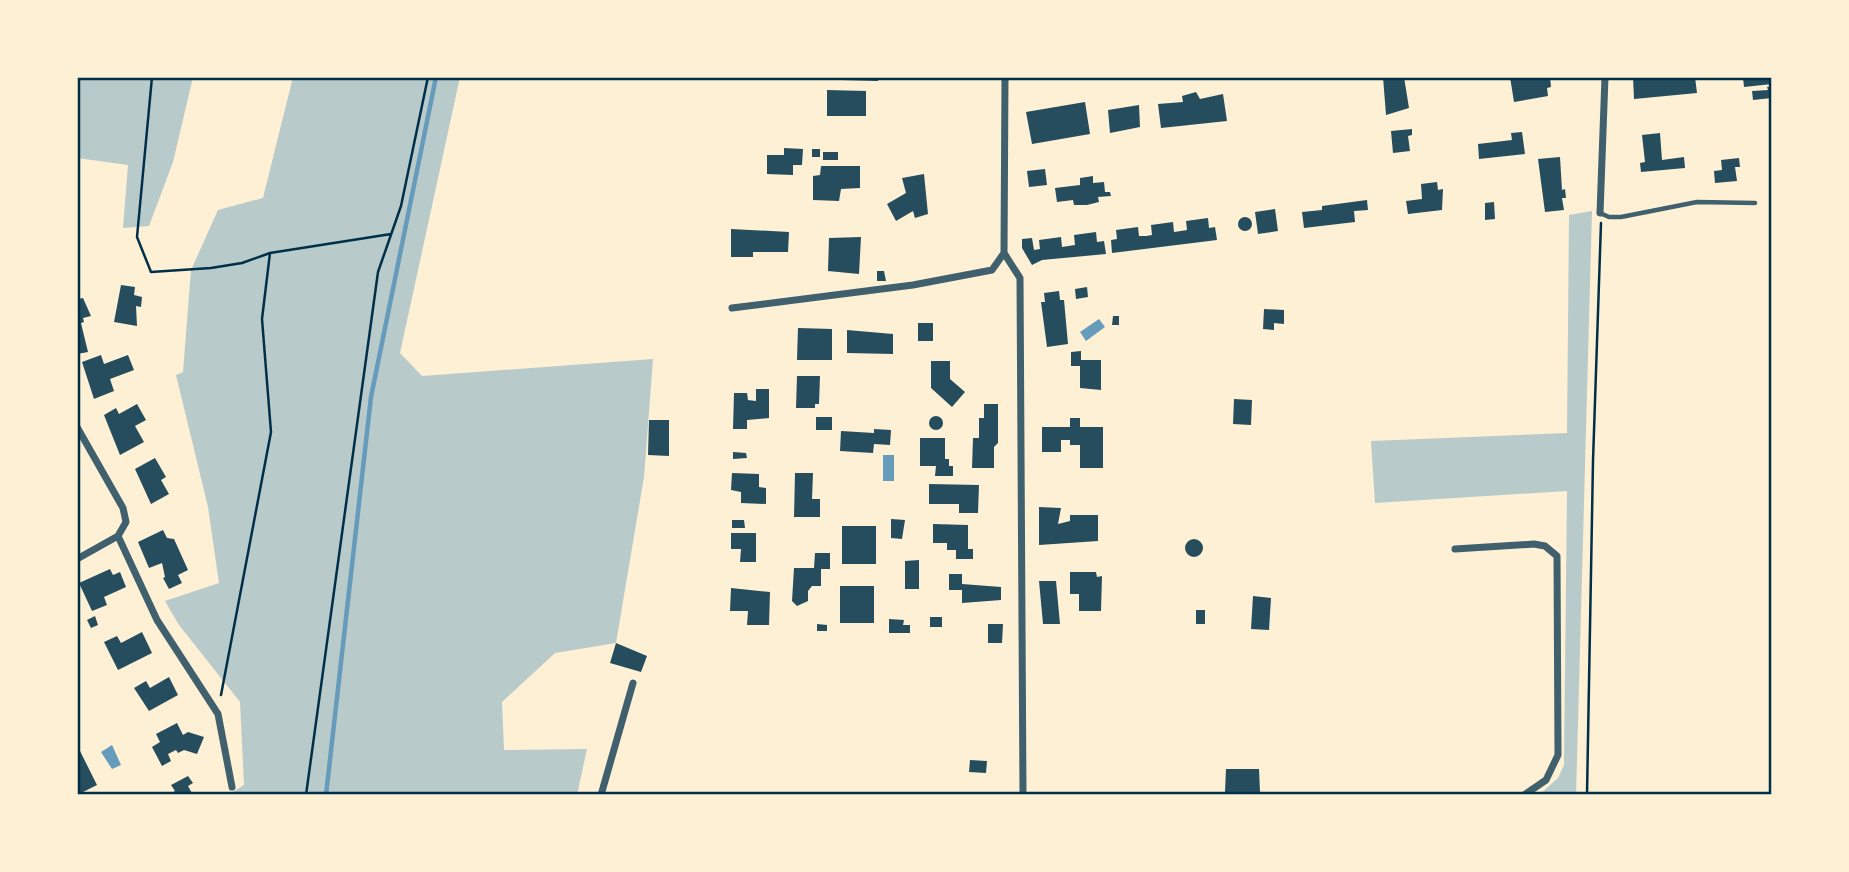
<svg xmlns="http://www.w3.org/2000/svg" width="1849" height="872" font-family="Arial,sans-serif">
  <rect width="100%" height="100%" fill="#fdf0d5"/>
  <!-- green -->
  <path fill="#b9caca" d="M77,77H193L173,162L149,226L123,228L128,165L77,158Z
    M293,77H460L400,353L422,376L653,359L644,477L616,643L555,653L502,702L504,750L587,749L577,795H228L244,785L240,702L179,625L165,601L219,583L208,507L176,375L183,372L191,270L218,210L263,198Z
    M1592,211L1576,795H1539L1558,778L1564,765L1567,491L1375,503L1371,441L1567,433L1569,215Z"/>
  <!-- water -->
  <path fill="#669bbc" d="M1099,319L1105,327L1086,341L1080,332Z
    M883,455H894V481H883Z
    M112,745L121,765L112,769L101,752Z"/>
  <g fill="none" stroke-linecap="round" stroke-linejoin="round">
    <!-- stream -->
    <path stroke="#669bbc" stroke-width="4.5" d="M326,795L371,397L436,77"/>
  </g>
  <!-- building -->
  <path fill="#264d5e" d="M841,77H878V81L841,80Z
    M1383,77H1404L1409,108L1386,115Z
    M1510,77H1550L1551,87L1547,88L1548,96L1514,102Z
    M1633,77H1695L1697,93L1634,99Z
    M1743,77H1772V84L1744,87Z
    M1767,87H1772V98L1753,100L1752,91L1768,90Z
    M827,90L866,91V116H827Z
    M1196,92L1200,99L1223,94L1227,121L1161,128L1158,104L1183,102L1182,96Z
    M1085,102L1090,134L1032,144L1026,112Z
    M1139,105L1140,127L1110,133L1108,110Z
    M1412,129V135L1408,136L1410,151L1393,153L1391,131Z
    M1522,132L1525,154L1479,159L1478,144L1512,140L1511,133Z
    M1660,133L1662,160L1684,157L1685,168L1641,172L1640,163L1645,162L1642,135Z
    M784,148L803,149L802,165H793V175L767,174V155H784Z
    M812,149H820V157H812Z
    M823,152H838V160H823Z
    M1560,157L1562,190L1565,189L1566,198H1562L1564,210L1545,212L1538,159Z
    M1739,158L1740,167H1735L1737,181L1715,183L1714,171L1722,170L1721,160Z
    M821,166H860V188L841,189L839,201L813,200V176L820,175Z
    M1045,169L1047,185L1029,187L1027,171Z
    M924,174L928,214L915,218L913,211L896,221L887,204L906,193L902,178Z
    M1093,176V183L1104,182L1105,192H1110L1111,196L1098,197L1099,202L1087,205H1074L1073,200L1057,202L1055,188L1080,185V178Z
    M1437,182L1438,190L1443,189L1442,210L1408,214L1406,201L1422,199L1421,184Z
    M1367,200L1368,210L1354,211L1355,222L1304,228L1302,212L1322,210V206Z
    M1494,202L1495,219L1485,220V203Z
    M1275,209L1278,231L1258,234L1255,212Z
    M1238 224a7 7 0 1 1 14 0a7 7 0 1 1-14 0Z
    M1208,218L1209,228L1215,227L1217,240L1112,253L1111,240L1117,239L1116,230L1138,227L1139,236H1146L1152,235L1151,225L1173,222L1174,232L1181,231L1187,230L1186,221Z
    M731,229L789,232L788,252H753V257H731Z
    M1096,232L1097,242L1104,241L1106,254L1042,260L1032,265L1022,248V239L1032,238L1034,250L1040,249L1039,240L1061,237L1062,247L1075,245L1074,235Z
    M861,237L859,274L828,271L829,238Z
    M877,271H884L886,281H877Z
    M121,285L135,287L134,295L142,297L141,307L136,306L137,326L114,322Z
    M1087,287L1088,297L1076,299L1075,289Z
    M1059,291L1060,300H1064L1068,344L1047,347L1041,302H1045L1044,293Z
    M83,298L91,316L83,318L84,322L81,323L88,352L77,354V299Z
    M1264,309L1284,310V324L1274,323V330L1263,329Z
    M1113,316H1119V325H1112Z
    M918,323H933V341H918Z
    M798,328L832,329V360H797Z
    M847,330L893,334V354L847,353Z
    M1081,351V360H1101V390L1080,388V366H1071V352Z
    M101,355L104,364L128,355L134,370L110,379L114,391L94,399L82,362Z
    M931,361H950V379L965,392L952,407L931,388Z
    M797,376H820L819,404H815V408H796Z
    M756,389H769V418L747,420V429H733L734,393H747L748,400L756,401Z
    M1234,399L1252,400L1251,425L1233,424Z
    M137,404L146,420L135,426L144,442L120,455L104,415L116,408L119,414Z
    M984,404H998V443L994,447V468H972L973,438H979V418H984Z
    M929 423a7 7 0 1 1 14 0a7 7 0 1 1-14 0Z
    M816,417H832V430H816Z
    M1070,418H1080V427H1103V468H1080V445H1070V440H1061V452H1042V427H1070Z
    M649,420H669V456L648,455Z
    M874,429L891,430L890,445L874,444L873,453L840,451L841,431L874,433Z
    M920,438H945V459H949V466H953V476H935L936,466H920Z
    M733,452L746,453L747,458L733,459Z
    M155,458L166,477L161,480L169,494L151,504L135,469Z
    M732,473L759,474V487L766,488V504L741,503V492L731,490Z
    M795,473H813L812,499H820V517H794Z
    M929,484L979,485L978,513H959V504H929Z
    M1039,507L1061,508L1058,524L1070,521V515H1098V541L1039,545Z
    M891,519L905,520L902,539L891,538Z
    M732,520H744L745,528H732Z
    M933,524L968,525V549H973V559H956V550H947V543H933Z
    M842,526H876V564H842Z
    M163,530L167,538L174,539L188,570L178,575L182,583L169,589L163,578L165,577L162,563L149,568L138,542Z
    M731,533H756V562H740L741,549H731Z
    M1185 548a9 9 0 1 1 18 0a9 9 0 1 1-18 0Z
    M815,553H830V569H821V586H812L808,591V601L797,606L792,601L794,568H814Z
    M919,560V589H905V561Z
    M110,569L113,575L120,572L126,587L104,597L107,605L92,611L79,583Z
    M1070,572H1096L1097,577L1102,576L1101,611H1079V594H1070Z
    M949,574H962V584L1001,587V600L962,603V590H949Z
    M1039,581H1056L1060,624H1043Z
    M840,586H874V623H840Z
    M731,588L770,592L769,625H747L748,611H730Z
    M1253,596L1271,598L1269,630L1251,629Z
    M1196,610H1205V624H1196Z
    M95,616L98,625L91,628L87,620Z
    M930,617H942V627H930Z
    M889,619L904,620L903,625H910V633H889Z
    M817,624L827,625V631H817Z
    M988,624H1003L1002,643H988Z
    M142,632L152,653L118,670L104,642L117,636L121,643Z
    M616,643L647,656L641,672L610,663Z
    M169,677L178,695L149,711L134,688L146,681L150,688Z
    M177,723L183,735L188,732L204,737L197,754L184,750L178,753L176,750L168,754L171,761L162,766L152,747L160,742L156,734Z
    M77,745L97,785L77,795Z
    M970,760L987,761L986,773L969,772Z
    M1226,769H1259L1260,792H1225Z
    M188,776L193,783L188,786L193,795H168L175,791L171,785Z"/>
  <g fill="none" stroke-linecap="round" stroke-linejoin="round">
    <!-- path -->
    <path stroke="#003049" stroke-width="2.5" d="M152,77L137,237L151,272L211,268L242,263L270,253L391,234
      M221,695L271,432L262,319L270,253
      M306,795L378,272L401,206L428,77
      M1587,795L1593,461L1601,223"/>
    <!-- service -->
    <path stroke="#3f606c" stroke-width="4.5" d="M1600,213L1609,217H1621L1697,202L1755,203"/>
    <!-- minor -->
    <path stroke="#3f606c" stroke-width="7" d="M1005,77L1004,253L1020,278L1023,795
      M1600,213L1605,77
      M732,308L913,285L992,270L1004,253
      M77,427L123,508L126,522L118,536L77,559
      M118,536L157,620L218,714L232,787
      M1455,549L1534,544L1545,546L1557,556L1558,755L1546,780L1524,795
      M601,795L633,683"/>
  </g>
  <!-- border -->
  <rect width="1849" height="872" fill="none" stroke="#fdf0d5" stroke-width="158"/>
  <rect x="79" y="79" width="1691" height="714" fill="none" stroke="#003049" stroke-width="2.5"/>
</svg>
